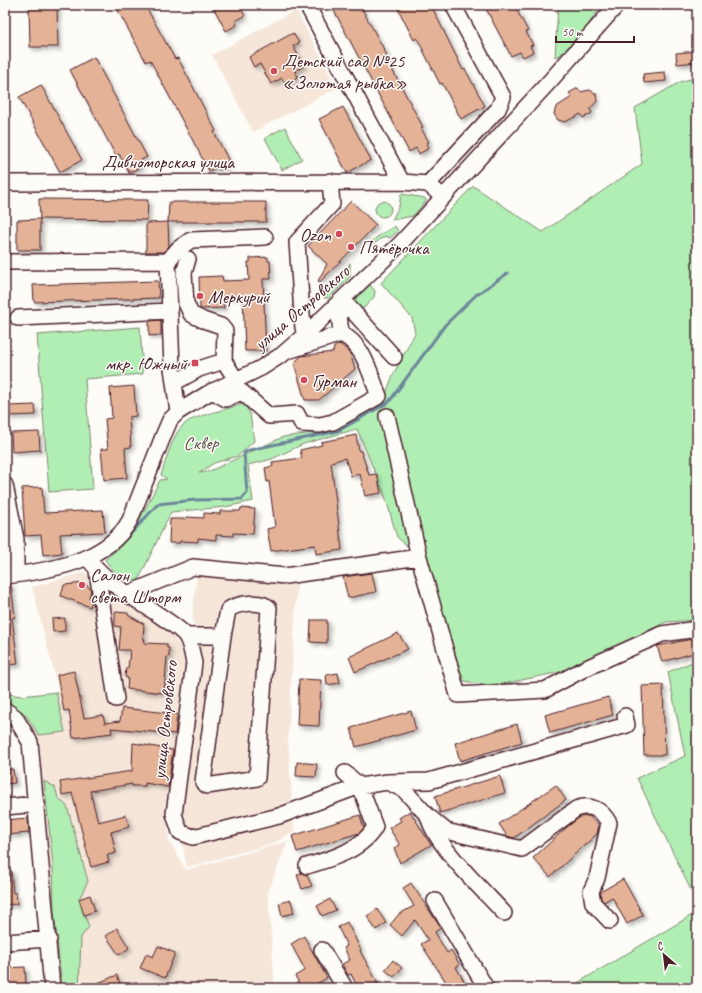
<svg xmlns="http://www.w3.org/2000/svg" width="702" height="993" font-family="Caveat,sans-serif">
  <defs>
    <filter id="shadow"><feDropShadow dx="3" dy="3" stdDeviation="2" flood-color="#0004"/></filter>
  </defs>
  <rect width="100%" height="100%" fill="#fdfcf7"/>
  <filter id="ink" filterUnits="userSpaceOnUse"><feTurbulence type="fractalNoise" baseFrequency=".025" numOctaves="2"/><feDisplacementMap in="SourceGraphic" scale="8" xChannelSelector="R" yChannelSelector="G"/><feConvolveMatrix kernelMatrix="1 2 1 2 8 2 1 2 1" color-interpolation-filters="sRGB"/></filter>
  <g filter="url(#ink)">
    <!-- built -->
    <path fill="#f6e6da" d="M296,10L337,88L253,132L212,55Z
      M197,570L297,585L288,739L294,831L272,844L187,867L176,814L199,635L192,621Z
      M84,572L101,586L170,628L189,662L168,819L169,841L186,870L288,841L268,892L275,988H59L36,740L5,704V700L59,692L32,587Z"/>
    <!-- green -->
    <path fill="#b1eeb4" stroke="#7e8670" d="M558,5H595L598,10L585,30L559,56L555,57Z
      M697,77V620L666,622L565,671L493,686L464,681L416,533L407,546L397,537L386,499L357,429L303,444L272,459L248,465L253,501L225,507L171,512L138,581L117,575L105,560L122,545L140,519L160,480L167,479L161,475C167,459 172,432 187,422C193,417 234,407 244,404L250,414L254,441L238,456L214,463L199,473L210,471L283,437L322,432L384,399L393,375L415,333L412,318L381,283L473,186L543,232L642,164L635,108L680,82Z
      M285,127L302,159L282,170L265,138Z
      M401,194L425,198L426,201L413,216L392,220L399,206Z
      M375 209a8 8 0 1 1 16 0a8 8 0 1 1-16 0Z
      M395,226L398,231L390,238L385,236L374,244L370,243L381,234Z
      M350,263V277L329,298H324L346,272Z
      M370,285L375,291L374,297L363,309L357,308L352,302Z
      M140,327L143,374L85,379L93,489L49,492L37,335Z
      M697,660V903L637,778L685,756L668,672Z
      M5,688L8,694L22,696L56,692L65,732L39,735L25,714L5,701Z
      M44,781L55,787L58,798L67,806L88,881L79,899L89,927L81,937L79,988H62L54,910L53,864Z
      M697,912V988H569Z"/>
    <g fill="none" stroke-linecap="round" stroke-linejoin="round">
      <!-- stream -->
      <path stroke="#6d879b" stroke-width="3" d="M125,540L158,504L195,500L242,499L247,493L244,453L249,450L338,431L389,402L445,325L476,295L508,273"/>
    </g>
    <!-- building -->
    <path fill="#e4b296" stroke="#4a1f2b" filter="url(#shadow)" d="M29,5H57L58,47H30Z
      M115,5H145L175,59L178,58L216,131L214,132L229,161L226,162L228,166L219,170L217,167L209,171L150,60L146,62Z
      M212,5H239L245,16L235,21L237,25L226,31Z
      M331,5H360L387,55L385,56L423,127L421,128L429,142L427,143L429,148L419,154L416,148L409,152Z
      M396,5H431L463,70L465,69L485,106L461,119L442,83L440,84L417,38L414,40Z
      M484,5H514L528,31L526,32L533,45L530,46L533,52L523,57L520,52L511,56Z
      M293,33L299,43L293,46L304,66L295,71L298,77L285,84L282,78L271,84L260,64L254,67L249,57Z
      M697,51V62L677,64L676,53Z
      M94,57L147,157L139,161L142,166L129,173L119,154L116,156L70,70Z
      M665,72L666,81L644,83L643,74Z
      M41,85L82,160L60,172L19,97Z
      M578,88L580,92L590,90L596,94L597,101L590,109L592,113L583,118L581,114L565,122L558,120L554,114L556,107L572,97L569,93Z
      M343,107L371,160L347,173L319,119Z
      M39,199L148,200L147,220L40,219Z
      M351,201L376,225L320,282L318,281L327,264L308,246Z
      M169,202H266V222H168Z
      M40,219V250H17V220Z
      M168,222L169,246L164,252H146V223Z
      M268,257V261H270L271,279H263L266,351H245L243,296L223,297L224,308L200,309L199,277L222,276L223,281L249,280L248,262H250V258Z
      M158,281L159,298L34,302L33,285Z
      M161,320V335L149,336V321Z
      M340,344L350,353L355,369L319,400H305L294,363L301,356L333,352L334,347Z
      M134,386L136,416L129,417L131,447L125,448L127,478L104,480L101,449H108L105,419L112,418L110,388Z
      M35,405L36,415L8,416L7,406Z
      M39,432L40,450L12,452L11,433Z
      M356,435L359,451H361L369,475L377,474L381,493L365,496L360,474L351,476L345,458L331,462L342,550L316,554L315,545L271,551L267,529L275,527L269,481L267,482L265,468L273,466L272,462L302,458L300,450L322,445L321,442Z
      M42,487L44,513L103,510L105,532L60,534L62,553L43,555L41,535L25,536L22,488Z
      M241,508L255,509L253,534L233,533V536L216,535V540L198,538V542L180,541V543H169L170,519H185L186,517L204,518V513L220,514V511H240Z
      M372,573L376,592L348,598L343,577Z
      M85,583L91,590L89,598L92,600L90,607L61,596L64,585Z
      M11,584L15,617L12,618L18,664L5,665V585Z
      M115,612L128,613V615L144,624L143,639H145L144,643L167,644V648H169V657H167L164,693L127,689L128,678L125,677L126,668H128L130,650H119L121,627L115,626Z
      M65,618V631L53,632L52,619Z
      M311,620H327V643L310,642Z
      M398,633L408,649L355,672L349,657Z
      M697,638V652L662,662L657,646Z
      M74,671L84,718L103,715L105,723L120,721L122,708L177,714L175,734L111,728L112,733L73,738L69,710L64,711L57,675Z
      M338,673L340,683L327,685L326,675Z
      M299,679L321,680L319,726L297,725Z
      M663,685L665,755H644L642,686Z
      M608,697L613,715L550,733L545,715Z
      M411,711L416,730L356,747L351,728Z
      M517,724L522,742L460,761L455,743Z
      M133,743L173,750L168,787L145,783V786H132V784L90,791L98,822L126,815L129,827L111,832L116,853L107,855L109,862L91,867L72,793L62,795L60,782L132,771Z
      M297,762L317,764L316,777L296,776Z
      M5,769H13L15,783L5,784Z
      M500,776L505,793L440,813L435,796Z
      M556,785L566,800L514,838L507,836L499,824Z
      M410,811L431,845L400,863L394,848L400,845L389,828L401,821L399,818Z
      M360,815L364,828L359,833L297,852L292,836Z
      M589,816L599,825L597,834L550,877L533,858L567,827L580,817Z
      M28,818L29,833L5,835V820Z
      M5,870H11L13,893H16L17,904L5,905Z
      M302,873L307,875L312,886L302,889L297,875Z
      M623,879L643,915L627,924L612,897L604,902L601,899L600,892Z
      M411,883L441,928L435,932L447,953L451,950L460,965L456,967L468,988H450L421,944L428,940L415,920L402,936L390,925L399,914L414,906L403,888Z
      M90,895L95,911L84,915L79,899Z
      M330,899L336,910L322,916L317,906Z
      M291,900L294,913L282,916L279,903Z
      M377,909L386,923L376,930L367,916Z
      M347,922L361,950L360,951L378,983L368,988H358L351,974L348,975L342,964L350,960L344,948L347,946L338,927Z
      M117,928L129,948L119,955L106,936Z
      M304,936L327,978L309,988H302L295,976L305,970L291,944Z
      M158,946L175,953L165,978L140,968L146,954L153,957Z
      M393,960L402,968L394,977L385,970Z
      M25,967L26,984L5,986V968Z
      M117,975L122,988H86Z"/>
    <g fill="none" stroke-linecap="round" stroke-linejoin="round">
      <!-- minor casing -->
      <g stroke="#4a1f2b" stroke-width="18">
        <path id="minor" d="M307,5L402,182
          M5,183L402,182L428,184L442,196
          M428,184L498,109L503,97L453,5
          M188,259L184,273L186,303L191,314L203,320L221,326L225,331L224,361L237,381
          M5,262L168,261
          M18,318L170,311
          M307,333L303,328L297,242L332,204L330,181
          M341,334L339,313L349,307L394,357
          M174,383L199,369L224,361
          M212,391L226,399L242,392L269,416L297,414L302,424L320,425L333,422L379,396C370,374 364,344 341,334L291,350
          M178,412L172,368L168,261L178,249L191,240L265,237
          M387,416L419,557L458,695L545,690L584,669L662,634L697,629
          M5,485L16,539V574
          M87,557C106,583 133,597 159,615C167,621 180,628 186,636C191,644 192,654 194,663L174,814L180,832L193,837L279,816L360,786L388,782L429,781L627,725L625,716
          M97,571L116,699
          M5,576C49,571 107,562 130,520L164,434L170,420L178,412L207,394L261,368L283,354L307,333L400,244L550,81L617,5
          M127,594L193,567L285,576L419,557
          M186,636H223L228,610C237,603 261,600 269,608L257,778L207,786L203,782L223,636
          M5,710L15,717L30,742L52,988
          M390,783L404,790L428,816L446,831L522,849L576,809C590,803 602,810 609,823L597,878L591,891L593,903L610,921
          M5,807L37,804
          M429,819C438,848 482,889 504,913
          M307,866C331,859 362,850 375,827L360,786L345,773
          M435,901L486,988
          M5,942L49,939
          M322,950L345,988"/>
      </g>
      <!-- minor -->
      <use href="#minor" stroke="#fdfcf7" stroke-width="15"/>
    </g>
  </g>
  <!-- markers -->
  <g fill="#d1495b" stroke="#fdfcf7" stroke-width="1.5">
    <circle cx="274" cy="71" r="4"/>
    <circle cx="339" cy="234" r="4"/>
    <circle cx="351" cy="247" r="4"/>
    <circle cx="200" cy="296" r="4"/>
    <rect x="191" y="359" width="8" height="8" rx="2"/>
    <circle cx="304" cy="380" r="4"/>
    <circle cx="82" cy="585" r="4"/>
  </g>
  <g text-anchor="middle" stroke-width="3" stroke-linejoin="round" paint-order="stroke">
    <!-- poi labels -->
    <g font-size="19" fill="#4a1f2b" stroke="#fdfcf7" text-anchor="start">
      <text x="282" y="67">Детский сад №25<tspan x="282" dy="22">«Золотая рыбка»</tspan></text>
      <text x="331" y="241" text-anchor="end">Ozon</text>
      <text x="359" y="254">Пятёрочка</text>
      <text x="208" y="303">Меркурий</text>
      <text x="187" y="370" text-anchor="end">мкр. Южный</text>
      <text x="312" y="387">Гурман</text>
      <text x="90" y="581">Салон<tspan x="90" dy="22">света Шторм</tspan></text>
    </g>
    <!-- street labels -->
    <g font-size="19" fill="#4a1f2b" stroke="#fdfcf7">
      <text x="168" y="168">Дивноморская улица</text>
      <text transform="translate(301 307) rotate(-41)" y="7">улица Островского</text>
      <text transform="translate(164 720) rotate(-84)" y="7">улица Островского</text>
    </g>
    <!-- park labels -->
    <g font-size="19" fill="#64534d" stroke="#fdfcf7">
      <text x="201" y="449">Сквер</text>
    </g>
  </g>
  <!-- margin -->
  <rect width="702" height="993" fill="none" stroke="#fdfcf7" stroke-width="20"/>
  <rect x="10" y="10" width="682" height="973" fill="none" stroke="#4a1f2b" stroke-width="1.5" filter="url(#ink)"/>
  <!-- north arrow -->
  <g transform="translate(664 955) rotate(332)" stroke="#fdfcf7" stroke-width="3" paint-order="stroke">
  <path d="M0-3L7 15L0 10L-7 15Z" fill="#4a1f2b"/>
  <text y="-6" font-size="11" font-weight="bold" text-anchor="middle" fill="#4a1f2b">С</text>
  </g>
  <!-- scale -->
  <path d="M556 36v6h78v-6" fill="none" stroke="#4a1f2b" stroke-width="2"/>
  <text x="562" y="36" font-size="12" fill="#4a1f2b" stroke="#fdfcf7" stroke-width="3" paint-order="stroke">50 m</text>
</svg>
